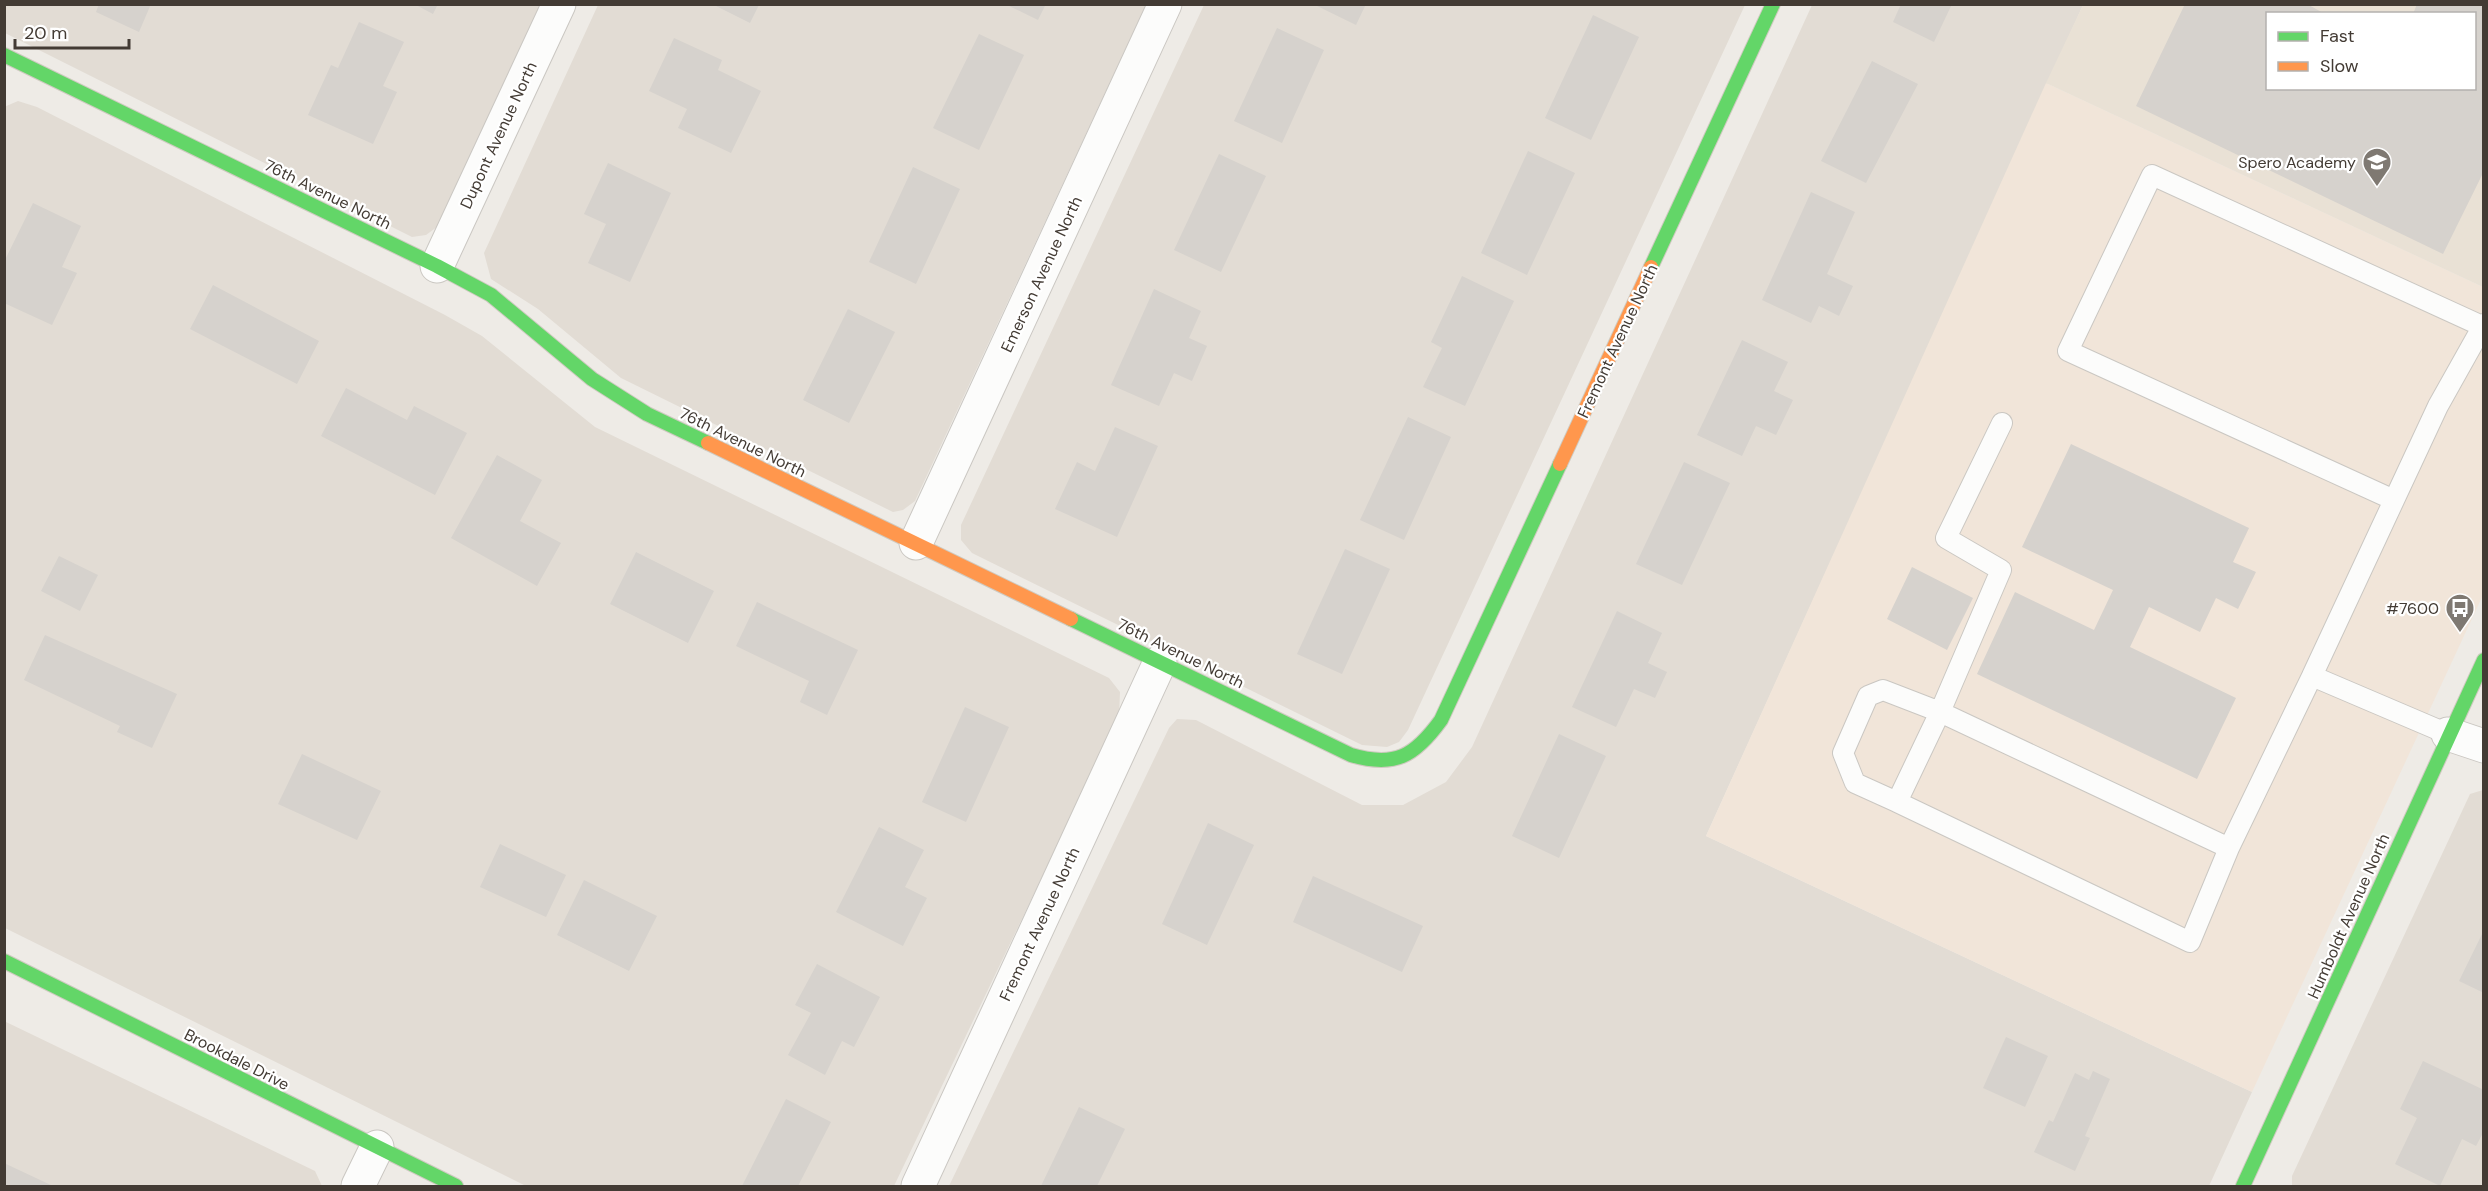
<svg xmlns="http://www.w3.org/2000/svg" width="2488" height="1191" font-family="'DM Sans',sans-serif">
  <rect width="100%" height="100%" fill="#eeebe6"/>
  <!-- residential -->
  <path fill="#e2dcd4" d="M4,5H542L441,224L426,235L412,237L5,33Z
    M598,5H1146L915,501L903,510L893,512L621,378L538,309L491,279L484,253Z
    M1204,5H1745L1408,730L1399,742L1387,747L1362,745L972,553L961,540V525Z
    M1812,5H2083L1706,836L2252,1092L2209,1186H949L1169,728L1177,719L1196,720L1362,805H1403L1446,782L1472,747Z
    M18,101L37,107L445,315L482,336L595,427L1109,678L1120,692L1119,716L894,1186H526L5,928L4,107Z
    M2483,790V1186H2292V1176L2470,794Z
    M4,1021L315,1171L322,1186H5Z"/>
  <!-- commercial -->
  <path fill="#f1e5d9" d="M2046,83L2483,287V595L2252,1092L1706,836Z"/>
  <!-- education -->
  <path fill="#e9e1d5" fill-rule="evenodd" d="M2083,5H2483V287L2046,83ZM2268,14H2474V88H2268Z"/>
  <!-- building -->
  <path fill="#d6d2cd" d="M99,4H151L139,32L96,12Z
    M414,4H438L433,14Z
    M1005,4H1046L1038,20Z
    M1313,4H1366L1356,25Z
    M1901,4H1952L1934,42L1893,22Z
    M2185,4H2307L2325,14H2268V88H2474V14H2413L2417,4H2484V171L2443,254L2136,106Z
    M714,5H759L750,23Z
    M1593,15L1639,37L1591,140L1545,118Z
    M359,22L404,42L383,86L397,92L373,144L308,115L331,65L338,68Z
    M1277,28L1324,50L1282,143L1234,121Z
    M979,34L1024,55L979,150L933,128Z
    M674,38L722,60L718,70L761,91L731,153L678,128L687,109L649,91Z
    M1872,61L1918,84L1866,183L1821,161Z
    M1528,151L1575,173L1527,275L1481,253Z
    M1219,154L1266,176L1221,272L1174,250Z
    M608,163L671,193L630,282L588,263L606,224L584,214Z
    M913,167L960,189L916,284L869,262Z
    M1811,192L1855,212L1827,274L1853,286L1839,316L1819,306L1811,323L1762,300Z
    M33,203L81,226L62,267L77,273L52,325L4,303V262Z
    M1462,276L1514,301L1465,406L1423,387L1442,348L1431,342Z
    M213,285L319,341L297,384L190,329Z
    M1154,289L1201,311L1189,338L1207,346L1192,381L1174,373L1159,406L1111,385Z
    M848,309L895,332L849,423L803,400Z
    M1742,340L1788,362L1774,391L1793,400L1776,435L1756,426L1742,456L1697,435Z
    M346,388L407,420L414,406L467,433L435,495L321,436Z
    M1408,417L1451,437L1404,540L1360,520Z
    M1115,427L1158,446L1117,537L1055,509L1077,462L1095,471Z
    M2071,444L2249,528L2233,562L2256,572L2238,609L2216,598L2200,632L2149,607L2130,647L2236,698L2197,779L1977,674L2015,592L2094,630L2113,590L2022,547Z
    M497,455L542,480L520,521L561,543L537,586L451,538Z
    M1684,462L1730,483L1682,585L1636,564Z
    M1345,549L1390,569L1342,674L1297,654Z
    M636,552L714,591L688,643L610,604Z
    M59,556L98,575L80,611L41,591Z
    M1912,567L1973,598L1947,650L1887,619Z
    M757,602L858,650L827,715L800,702L809,681L736,646Z
    M1617,611L1662,633L1648,663L1667,672L1655,698L1634,689L1616,727L1572,707Z
    M45,635L177,694L152,748L117,732L120,726L24,680Z
    M965,707L1009,727L966,822L922,802Z
    M1559,734L1606,756L1559,858L1512,836Z
    M302,754L381,791L357,840L278,804Z
    M1208,823L1254,845L1207,945L1162,924Z
    M879,827L924,850L905,887L927,898L903,946L836,912Z
    M500,844L566,875L546,917L480,887Z
    M1313,876L1423,926L1402,972L1293,922Z
    M584,880L657,916L629,971L557,935Z
    M2484,930V993L2459,981Z
    M817,964L880,997L854,1047L842,1041L825,1075L788,1055L811,1013L795,1005Z
    M2006,1037L2048,1056L2025,1107L1983,1088Z
    M2423,1061L2484,1090V1131L2476,1146L2462,1139L2440,1186L2395,1164L2417,1118L2400,1109Z
    M2093,1071L2110,1079L2085,1136L2090,1138L2075,1171L2034,1152L2049,1120L2053,1122L2075,1073L2089,1080Z
    M786,1099L831,1122L798,1186H742Z
    M1079,1107L1125,1129L1097,1186H1041Z
    M4,1163L53,1186H4Z"/>
  <g fill="none" stroke-linecap="round" stroke-linejoin="round">
    <!-- lane casing -->
    <g stroke="#cac7c2" stroke-width="22">
      <path id="lane" d="M2002,423L1946,538L2001,570L1940,712L1897,802L2190,942L2229,848L2312,676L2448,734
        M2394,500L2068,351L2152,175L2484,327
        M2312,676L2438,406L2484,324
        M1897,802L1855,783L1843,753L1868,696L1883,690L1940,712L2229,848"/>
    </g>
    <!-- street casing -->
    <g stroke="#cac7c2" stroke-width="35">
      <path id="street" d="M437,266L559,4
        M916,543L1165,4
        M2448,734L2484,746
        M358,1186L377,1147
        M918,1186L1160,662"/>
    </g>
    <!-- fast casing -->
    <g stroke="#cfcac0" stroke-width="16">
      <path id="fast" d="M4,55L437,266L491,295L592,379L647,414L708,443
        M1651,267L1773,4
        M1071,619L1351,755C1395,768 1415,756 1441,720L1560,464
        M4,961L456,1186
        M2243,1186L2484,660"/>
    </g>
    <!-- slow casing -->
    <g stroke="#cfcac0" stroke-width="16">
      <path id="slow" d="M708,443L1071,619
        M1560,464L1651,267"/>
    </g>
    <!-- lane -->
    <use href="#lane" stroke="#fcfcfb" stroke-width="20"/>
    <!-- street -->
    <use href="#street" stroke="#fcfcfb" stroke-width="33"/>
    <!-- fast -->
    <use href="#fast" stroke="#63d668" stroke-width="14"/>
    <!-- slow -->
    <use href="#slow" stroke="#ff974d" stroke-width="14"/>
  </g>
  <!-- icons -->
  <defs>
    <g id="school-pin" transform="scale(1.5)"><path d="M0 17L-7.5 6A9.5 9.5 0 1 1 7.5 6Z" fill="#7f7972" stroke="#fff"/><path d="M0-5L7-2L0 1L-7-2ZM-4 1L0 2.5L4 1V4Q0 6-4 4Z" fill="#fff"/></g>
    <g id="bus-pin" transform="scale(1.5)"><path d="M0 17L-7.5 6A9.5 9.5 0 1 1 7.5 6Z" fill="#7f7972" stroke="#fff"/><path d="M-5-6H5V4H4V6H2V4H-2V6H-4V4H-5ZM-3.5-4V0h7V-4ZM-3.5 1.2v1.5H-2V1.2ZM2 1.2v1.5H3.5V1.2Z" fill="#fff"/></g>
  </defs>
  <g fill-rule="evenodd">
    <use href="#school-pin" x="2377" y="162"/>
    <use href="#bus-pin" x="2460" y="608"/>
  </g>
  <g text-anchor="middle" stroke-width="4.5" stroke-linejoin="round" paint-order="stroke">
    <!-- street labels -->
    <g font-size="16" fill="#433b34" stroke="#fff">
      <text transform="translate(498 135) rotate(-65)" y="6">Dupont Avenue North</text>
      <text transform="translate(328 194) rotate(26)" y="6">76th Avenue North</text>
      <text transform="translate(1041 274) rotate(-65)" y="6">Emerson Avenue North</text>
      <text transform="translate(1617 341) rotate(-65)" y="6">Fremont Avenue North</text>
      <text transform="translate(743 442) rotate(26)" y="6">76th Avenue North</text>
      <text transform="translate(1181 653) rotate(26)" y="6">76th Avenue North</text>
      <text transform="translate(2348 916) rotate(-66)" y="6">Humboldt Avenue North</text>
      <text transform="translate(1039 924) rotate(-65)" y="6">Fremont Avenue North</text>
      <text transform="translate(237 1059) rotate(27)" y="6">Brookdale Drive</text>
    </g>
    <!-- poi labels -->
    <g font-size="16" fill="#433b34" stroke="#fff" text-anchor="end">
      <text x="2356" y="168">Spero Academy</text>
      <text x="2439" y="614">#7600</text>
    </g>
  </g>
  <!-- border -->
  <rect width="2488" height="1191" fill="none" stroke="#433b34" stroke-width="12"/>
  <!-- legend -->
  <rect x="2266" y="12" width="210" height="78" fill="#ffffff" stroke="#b4b1ae" stroke-width="1.5"/>
  <rect x="2278" y="32" width="30" height="9" fill="#63d668" stroke="#b4b1ae" stroke-width="1.5"/>
  <text x="2320" y="42" font-size="18" fill="#433b34">Fast</text>
  <rect x="2278" y="62" width="30" height="9" fill="#ff974d" stroke="#b4b1ae" stroke-width="1.5"/>
  <text x="2320" y="72" font-size="18" fill="#433b34">Slow</text>
  <!-- scale -->
  <path d="M15 39v9h114v-9" fill="none" stroke="#433b34" stroke-width="3"/>
  <text x="24" y="39" font-size="18" fill="#433b34" stroke="#ffffff" stroke-width="4.5" paint-order="stroke">20 m</text>
</svg>
